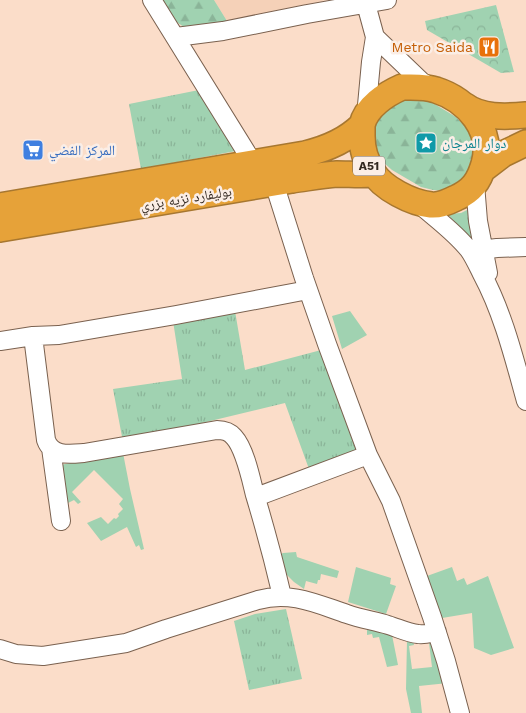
<svg xmlns="http://www.w3.org/2000/svg" width="526" height="713" font-family="'Work Sans','Noto Naskh Arabic',sans-serif">
  <defs>
    <pattern id="grass-tufts" width="24" height="20" patternUnits="userSpaceOnUse" patternTransform="scale(1.25)"><rect width="24" height="20" fill="#a0d2b1"/><path d="M3 7l-1-3M5 7V3M7 7l1-3M15 17l-1-3M17 17v-4M19 17l1-3" fill="none" stroke="#8ab498"/></pattern>
    <pattern id="forest-firs" width="22" height="20" patternUnits="userSpaceOnUse" patternTransform="scale(1.25)"><rect width="22" height="20" fill="#a0d2b1"/><path d="M5 1l3.5 6h-7zM16 11l3.5 6h-7z" fill="#8ab498"/></pattern>
    <pattern id="park-crowns" width="20" height="18" patternUnits="userSpaceOnUse" patternTransform="scale(1.25)"><rect width="20" height="18" fill="#a0d2b1"/><path d="M2 6a3 3 0 1 1 6 0M12 15a3 3 0 1 1 6 0" fill="none" stroke="#8ab498"/></pattern>
  </defs>
  <rect width="100%" height="100%" fill="#fbddc9"/>
  <!-- built -->
  <path fill="#f5d1b8" d="M214,0H326L227,21Z"/>
  <!-- grass -->
  <path fill="url(#grass-tufts)" d="M204,89L241,150L141,169L129,104Z
    M469,209L473,240L447,214L461,213Z
    M235,311L245,370L325,349L363,451L309,469L285,403L123,442L113,389L182,379L173,321Z
    M286,609L302,679L249,690L234,621L255,614Z"/>
  <!-- forest -->
  <path fill="url(#forest-firs)" d="M161,0H214L227,21L184,27L172,19Z
    M398,98L428,100L456,117L466,127L473,138L476,150L472,170L456,186L445,191L433,190L421,187L392,170L384,163L378,155L373,145V132L375,121Z"/>
  <!-- park -->
  <path fill="url(#park-crowns)" d="M496,5L514,72L501,73L427,30L425,21Z"/>
  <!-- garden -->
  <path fill="#a0d2b1" d="M350,311L367,335L342,349L332,316Z
    M123,453L130,489L144,549L141,550L139,545L136,547L127,527L101,541L87,523L101,517L108,524L114,518L116,519L119,516L118,514L123,509L119,504L123,499L94,470L72,492L81,502L78,504L74,500L66,504L60,465Z
    M296,552L297,557L339,571L337,578L321,574L320,580H318L317,584L306,581L304,589L294,582L280,568L279,555L283,553Z
    M356,567L391,578L390,584L396,586L386,614L348,602Z
    M452,567L457,581L464,578L467,585L488,576L514,648L491,655L474,648L472,613L442,618L427,576Z
    M367,628L392,635L398,665L387,667L379,637L373,638L372,634L367,635Z
    M407,640L413,641L414,645L409,646L412,669L432,667L429,643L440,647L448,683L419,686L422,713H411L406,689Z"/>
  <g fill="none" stroke-linecap="round" stroke-linejoin="round">
    <!-- minor casing -->
    <g stroke="#7a614f" stroke-width="20">
      <path id="minor" d="M152,0L253,163
        M176,37L223,31L307,14L387,0
        M375,37L422,82L433,88
        M366,116L371,62L375,37L366,4
        M274,183L304,278L327,344L368,455L391,501L432,617L446,661L460,713
        M475,184L478,221L488,273
        M418,203C435,218 455,232 469,250C474,257 478,266 482,274C503,313 514,358 526,401
        M472,251L497,248L526,247
        M33,336L46,440C52,457 70,454 84,453L217,430C224,430 229,431 234,437C245,449 251,479 255,495C265,528 274,562 282,596
        M0,341L33,336L59,335L176,315L308,290
        M51,448L61,521
        M256,497L368,455
        M0,649L16,654L43,656L126,643L166,629L258,600C291,591 317,604 347,614C361,619 375,621 388,625C398,628 408,633 418,634C424,635 431,633 437,632"/>
    </g>
    <!-- highway casing -->
    <g stroke="#a77730" stroke-width="28">
      <path id="highway" d="M402,87C413,87 425,86 436,90C467,100 494,130 484,164C482,171 479,179 474,185C469,191 463,195 456,198C448,202 439,206 431,205C412,203 382,188 373,172C366,162 362,149 362,136C362,133 362,129 362,125C366,107 386,94 402,87Z
        M464,105C481,118 505,117 526,115
        M482,170L503,154L526,143
        M0,206L305,154C326,149 346,141 362,125
        M0,229L292,180C307,178 322,175 337,174C349,174 361,175 373,174"/>
    </g>
    <!-- minor -->
    <use href="#minor" stroke="#fff" stroke-width="18"/>
    <!-- highway -->
    <use href="#highway" stroke="#e6a239" stroke-width="25"/>
  </g>
  <!-- icons -->
  <defs>
    <g id="restaurant-square" transform="scale(1.125)"><rect x="-9" y="-9" width="18" height="18" rx="4" fill="#e8710a" stroke="#fbeee6"/><path d="M-5-6h1v4h1v-4h1v4h1v-4h1v5L-1.5 .5V6h-2V.5L-5-1ZM5-6V6H3V1.5H1.5Q1.5-4 5-6Z" fill="#fff"/></g>
    <g id="sight-square" transform="scale(1.125)"><rect x="-9" y="-9" width="18" height="18" rx="4" fill="#0f9aa8" stroke="#fbeee6"/><path d="M0-6L1.8-2.2L6-1.7L2.9 1.2L3.7 5.4L0 3.3L-3.7 5.4L-2.9 1.2L-6-1.7L-1.8-2.2Z" fill="#fff"/></g>
    <g id="supermarket-square" transform="scale(1.125)"><rect x="-9" y="-9" width="18" height="18" rx="4" fill="#3f7fe0" stroke="#fbeee6"/><path d="M-6-5.5h2.5l.6 2H6L4.5 2H-2.5L-4.4-4H-6ZM-1.5 3.2a1.3 1.3 0 1 0 .1 0ZM3 3.2a1.3 1.3 0 1 0 .1 0Z" fill="#fff"/></g>
  </defs>
  <g fill-rule="evenodd">
    <use href="#restaurant-square" x="489" y="47"/>
    <use href="#sight-square" x="426" y="143"/>
    <use href="#supermarket-square" x="33" y="150"/>
  </g>
  <g text-anchor="middle" stroke-width="5" stroke-linejoin="round" paint-order="stroke">
    <!-- shield labels -->
    <rect fill="#fbeee6" stroke="#6f635b" stroke-width="1" x="353" y="156.5" width="32" height="19" rx="4"/>
    <g font-size="12" font-weight="bold" fill="#332820">
      <text x="369" y="170">A51</text>
    </g>
    <!-- food labels -->
    <g font-size="14" fill="#c56008" stroke="#fbeee6" text-anchor="end">
      <text x="473" y="52">Metro Saida</text>
    </g>
    <!-- culture labels -->
    <g font-size="14" fill="#0d838f" stroke="#fbeee6" text-anchor="start">
      <text x="442" y="148">دوار المرجان</text>
    </g>
    <!-- shop labels -->
    <g font-size="14" fill="#366cbe" stroke="#fbeee6" text-anchor="start">
      <text x="49" y="155">المركز الفضي</text>
    </g>
    <!-- street labels -->
    <g font-size="14" fill="#332820" stroke="#fbeee6">
      <text transform="translate(186 198) rotate(-9)" y="5">بوليفارد نزيه بزري</text>
    </g>
  </g>
</svg>
